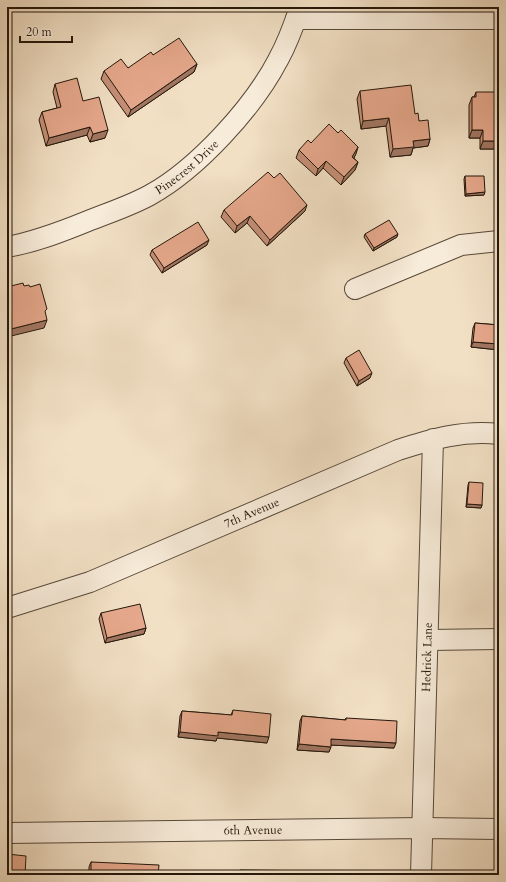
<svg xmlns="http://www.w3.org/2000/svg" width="506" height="882" viewBox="0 0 506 882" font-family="Cardo,serif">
<rect width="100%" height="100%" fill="#f2e0c5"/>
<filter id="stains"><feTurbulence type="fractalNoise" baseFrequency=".005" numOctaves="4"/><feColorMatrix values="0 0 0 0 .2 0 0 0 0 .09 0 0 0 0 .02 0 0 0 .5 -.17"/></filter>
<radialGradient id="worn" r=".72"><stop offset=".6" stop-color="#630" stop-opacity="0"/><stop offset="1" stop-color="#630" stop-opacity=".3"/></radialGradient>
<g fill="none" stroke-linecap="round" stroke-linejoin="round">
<g stroke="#58493a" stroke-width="22">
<g id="minor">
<path d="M296,19H499"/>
<path id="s1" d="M7,247C35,242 61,232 88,221C108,213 130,206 150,195C197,169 253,108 278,60C287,44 294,25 300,7"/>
<path d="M355,289L461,245L499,241"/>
<path id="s2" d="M7,608L90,582L398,450C432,439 463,430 499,434"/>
<path d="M429,640L499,639"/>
<path id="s3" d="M7,833L422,828L499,829"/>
<path id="s4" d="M421,875L433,439"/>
</g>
</g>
<use href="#minor" stroke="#f7ebd9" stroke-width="20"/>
</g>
<g fill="#c69078" stroke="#24170b">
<path d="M197,64L194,72L128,117L101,79L104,71L128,68Z"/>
<path d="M55,84L83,101L105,138L90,142L87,135L46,146L39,120L42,112L57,108L53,92Z"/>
<path d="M360,91L415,114L430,139L428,146L413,148L411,155L390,157L386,126L361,129L357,99Z"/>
<path d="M476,92L499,149H480V138H469V105L472,97H474Z"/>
<path d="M338,133L358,147L354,158L358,162L355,170L341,185L323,168L316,176L296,158L299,150L311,143Z"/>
<path d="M465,176L484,195L465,196L464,179Z"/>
<path d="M224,210L305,211L267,246L247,223L235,233L221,217Z"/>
<path d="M365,234L397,237L373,251L364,237Z"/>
<path d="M207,245L162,273L150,255L152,250Z"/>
<path d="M497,284L499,303H496V287Z"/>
<path d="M475,323L499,325V350L471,347L473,328Z"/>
<path d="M346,358L370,378L357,386L344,363Z"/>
<path d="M469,482L482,505L481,508L466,507L468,485Z"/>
<path d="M101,613L146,628L144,634L105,643L99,619Z"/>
<path d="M233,710L267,743L217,738L216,741L178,737L180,716L182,711L231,715Z"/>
<path d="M302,716L345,720L346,718L394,748L331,745L329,752L297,750L300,721Z"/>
<path d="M91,862L158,875H89V867Z"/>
</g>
<g fill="#a17662" stroke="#24170b">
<path d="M11,31L9,37L7,38V33Z"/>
<path d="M197,64L194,72L128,117L131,110Z"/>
<path d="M389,118L386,126L361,129L363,121Z"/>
<path d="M90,127L87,135L46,146L49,138Z"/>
<path d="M108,130L105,138L90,142L93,134Z"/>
<path d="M472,130H483L480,138H469Z"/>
<path d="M430,139L428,146L413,148L411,155L390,157L393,149L413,141Z"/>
<path d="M483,141H499V149H480Z"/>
<path d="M358,147L356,154L350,165L352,157Z"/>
<path d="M326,161L323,168L316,176L318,169Z"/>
<path d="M358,162L355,170L341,185L344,177Z"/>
<path d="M485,192L484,195L465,196L466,194Z"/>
<path d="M307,205L305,211L267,246L270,240Z"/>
<path d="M250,216L247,223L235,233L237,226Z"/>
<path d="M398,234L397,237L373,251L374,248Z"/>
<path d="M209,240L207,245L162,273L164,268Z"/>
<path d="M497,300H499V303H496Z"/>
<path d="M47,320L44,328L7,337V330Z"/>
<path d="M473,342L499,344V350L471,347Z"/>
<path d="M372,373L370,378L357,386L359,381Z"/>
<path d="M467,504L482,505L481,508L466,507Z"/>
<path d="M146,628L144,634L105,643L107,638Z"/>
<path d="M180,732H218L269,737L267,743L217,738L216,741L178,737Z"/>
<path d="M331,739L396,743L394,748L330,745Z"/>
<path d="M299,744L331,747L329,752L297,750Z"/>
</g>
<g fill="#e6a88c" stroke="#24170b">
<path d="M7,25L11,31L7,33Z"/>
<path d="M179,38L197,64L131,110L104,71L121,59L128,68L151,52L153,55Z"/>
<path d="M77,78L83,101L99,97L108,130L93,134L90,127L49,138L42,112L61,107L55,84Z"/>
<path d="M411,85L415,114L418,113L419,121L428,120L430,139L413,141L414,147L393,149L389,118L363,121L360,91Z"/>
<path d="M476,92H499V141H483V130H472V97H476Z"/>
<path d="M329,124L338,133L341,130L358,147L352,157L358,162L344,177L326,161L318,169L299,150L308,140L311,143Z"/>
<path d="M268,172L274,178L280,173L307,205L270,240L250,216L237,226L224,210Z"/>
<path d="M465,176H484L485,192L466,194Z"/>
<path d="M389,220L398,234L374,248L365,234Z"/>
<path d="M198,222L209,240L164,268L152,250Z"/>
<path d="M23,283L24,286L29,285L30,287L40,284L47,309L45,311L47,320L7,330V287Z"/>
<rect x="497" y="284" width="2" height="16"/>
<path d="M475,323L499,325V344L473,342Z"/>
<path d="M359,350L372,373L359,381L346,358Z"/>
<path d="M469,482L483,483L482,505L467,504Z"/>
<path d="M140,604L146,628L107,638L101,613Z"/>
<path d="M233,710L271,714L269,737L218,732V736L180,732L182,711L232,715Z"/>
<path d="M302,716L346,720V718L397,721L396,743L331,739V747L299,744Z"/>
<path d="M7,854L26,856L25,875H7Z"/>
<path d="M91,862L159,865L158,875H91Z"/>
<path d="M240,870L327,871V875H188V871L240,873Z"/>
</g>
<g text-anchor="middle" stroke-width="3.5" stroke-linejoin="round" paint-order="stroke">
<g font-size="12" fill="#24170b" stroke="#f7ebd9">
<text dy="4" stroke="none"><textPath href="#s1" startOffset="199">Pinecrest Drive</textPath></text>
<text dy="4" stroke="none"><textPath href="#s2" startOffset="263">7th Avenue</textPath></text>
<text dy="4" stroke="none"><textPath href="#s4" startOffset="218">Hedrick Lane</textPath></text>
<text dy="4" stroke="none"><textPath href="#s3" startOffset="246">6th Avenue</textPath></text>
</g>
</g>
<rect width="506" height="882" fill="none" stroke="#f2e0c5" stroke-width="24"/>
<rect x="8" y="8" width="490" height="866" fill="none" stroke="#24170b" stroke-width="2"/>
<rect x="12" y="12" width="482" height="858" fill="none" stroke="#24170b"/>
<path d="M20 36v6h52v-6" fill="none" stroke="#24170b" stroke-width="2"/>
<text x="26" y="36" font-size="12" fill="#24170b" stroke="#f7ebd9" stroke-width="3" paint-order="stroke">20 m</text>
<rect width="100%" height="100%" filter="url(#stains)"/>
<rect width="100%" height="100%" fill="url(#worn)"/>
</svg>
